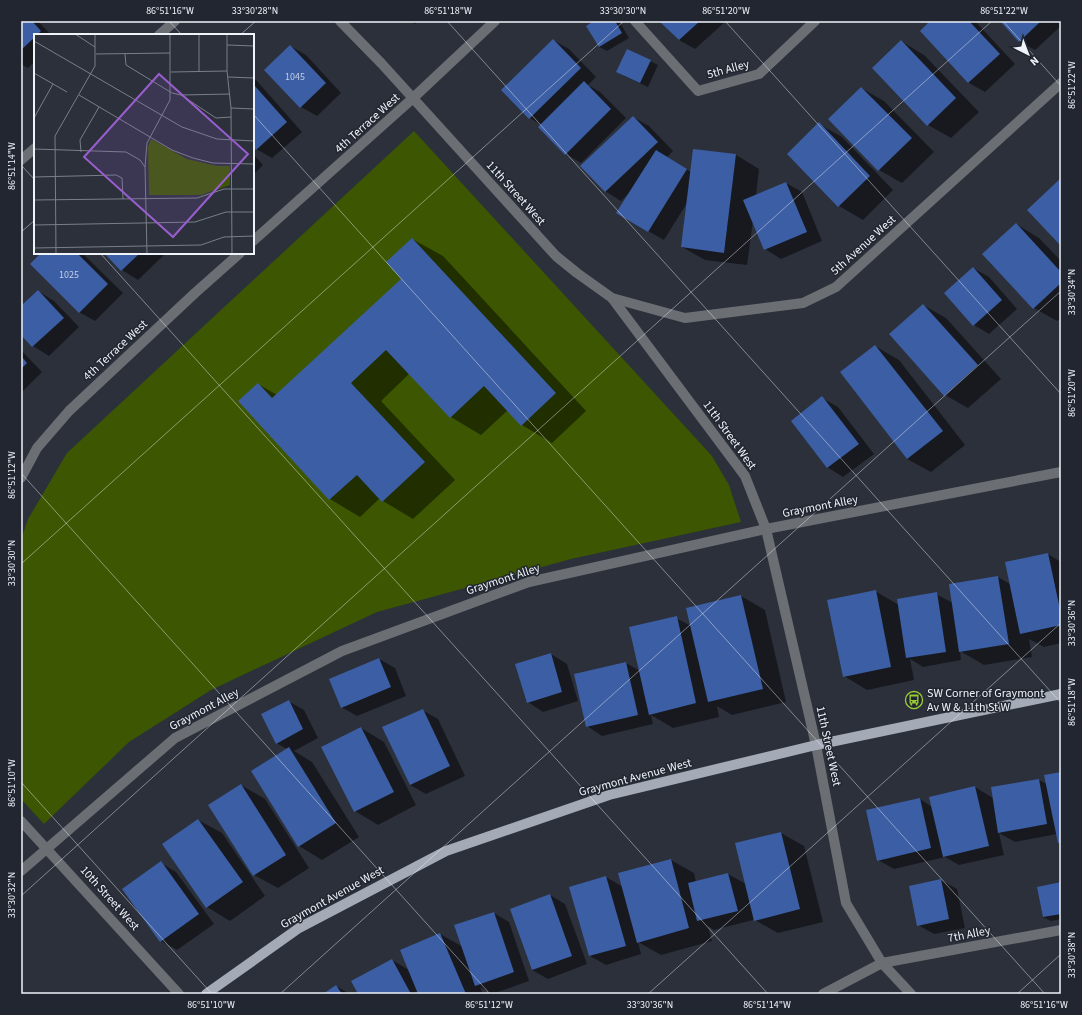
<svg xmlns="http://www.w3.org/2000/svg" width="1082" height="1015" viewBox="0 0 1082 1015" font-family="'Source Sans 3',sans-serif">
<rect width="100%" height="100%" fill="#2b303b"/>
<path fill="#3c5601" d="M414,131L712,456L729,485L741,522L571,559L377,612L211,690L129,742L44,824L21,799V540L28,519L67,453Z"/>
<g fill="#0007">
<path d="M21,21H38L51,35H35V61L28,68L21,64Z"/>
<path d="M410,21H418L415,24Z"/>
<path d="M596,21H619L629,38L607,51L599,47Z"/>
<path d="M661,21H726L695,49L679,40Z"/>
<path d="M932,21H975L1015,64L985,92L969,83L921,31Z"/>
<path d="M1001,21H1060L1061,26L1035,50L1019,41Z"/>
<path d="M553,40L569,49L596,77L588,85L600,92L626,118L581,163L566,154L541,125L530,118L502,90Z"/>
<path d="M901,41L924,55L979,112L951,138L928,125Z"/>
<path d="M290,46L306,55L341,93L317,116L301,107Z"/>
<path d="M650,61L658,65L648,87L624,76Z"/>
<path d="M253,78L257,81L302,132L272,158L256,149L253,146Z"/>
<path d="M861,88L884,101L934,152L902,183L879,170Z"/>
<path d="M633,117L649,126L673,151L667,157L691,172L694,150L736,155L759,169L756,195L786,183L802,192L822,241L781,259L765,249L753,221L747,265L705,260L682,247L687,203L664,240L648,231L628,194L621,201L605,191Z"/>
<path d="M819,124L842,137L893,190L863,220L839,206L788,154Z"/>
<path d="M253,154L263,165L253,175Z"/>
<path d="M1016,224L1039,238L1061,261V318L1057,321L1034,308Z"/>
<path d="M412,239L443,256L586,411L552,443L522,425L508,410L481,435L451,417L410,373L381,401L455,480L413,519L383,501L380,498L360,517L330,499L239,401L258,384L277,395L403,279Z"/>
<path d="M42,253H82L123,293L95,321L79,312Z"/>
<path d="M105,253H166L138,280L122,270Z"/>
<path d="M973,268L989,277L1017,309L989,334L974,325Z"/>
<path d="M38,291L54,301L79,327L49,356L33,346L21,334V308Z"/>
<path d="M923,305L946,318L1001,379L968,408L945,395Z"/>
<path d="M875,346L899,360L965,445L931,472L907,459Z"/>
<path d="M21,350L42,372L21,393Z"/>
<path d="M822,398L838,407L874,454L843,477L827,467Z"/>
<path d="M1048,554L1061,562V643L1044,647L1029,639L1032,657L984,665L960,651L961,660L923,667L910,659L914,680L867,690L844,676L875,591L899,605L936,594L953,603L998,577L1010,584Z"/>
<path d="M741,596L765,610L786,702L732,715L717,706L719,717L673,728L651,715L653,724L602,736L587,726L626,663L640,671L676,618L691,626L687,609Z"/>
<path d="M551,654L567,664L578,701L543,712L528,702Z"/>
<path d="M379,659L395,668L406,696L357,716L341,707Z"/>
<path d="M288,701L304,710L318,738L294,751L312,762L359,837L322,860L299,846L287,749L276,743Z"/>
<path d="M422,710L438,719L465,776L426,794L410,785Z"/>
<path d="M361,728L384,742L416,805L378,825L355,811Z"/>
<path d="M1061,773V844L1059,843L1057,834L1015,842L999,833L1004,855L959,865L945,857L894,869L878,860L920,799L932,807L930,798L975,787L993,798L992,788L1039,780L1047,784Z"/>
<path d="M241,785L265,799L309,868L278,888L254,875Z"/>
<path d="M198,820L222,833L265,896L230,921L207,907Z"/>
<path d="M781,833L804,846L823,922L778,933L753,919V920L714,930L708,926L712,941L661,955L638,942L641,954L606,965L590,956L606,877L623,887L671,860L694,873L696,882L728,874L746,884Z"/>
<path d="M161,863L176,872L214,924L177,950L161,941Z"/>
<path d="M941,880L957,889L965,928L934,934L918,925Z"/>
<path d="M1061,883V919L1051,921L1043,917Z"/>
<path d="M550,895L565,904L587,964L548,979L532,970Z"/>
<path d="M494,913L509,922L529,981L492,994L480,987L483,994H359L392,960L409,970L440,934L463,947Z"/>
<path d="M336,986L350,994H324Z"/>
</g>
<g fill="#3c5ea4">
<path d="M21,21H32L41,31L37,35H35V37L21,50Z"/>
<path d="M594,21H615L622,33L599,47L586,26Z"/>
<path d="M659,21H700L679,40Z"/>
<path d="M930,21H969L1000,54L968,83L920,31Z"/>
<path d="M1000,21H1041L1019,42Z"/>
<path d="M553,39L581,68L529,119L501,90Z"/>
<path d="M901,40L956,98L927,126L872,68Z"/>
<path d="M290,45L326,83L300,108L264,70Z"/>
<path d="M627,49L651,60L640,83L616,72Z"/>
<path d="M584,81L611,109L565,155L538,127Z"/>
<path d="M253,84L287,122L256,150L253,147Z"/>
<path d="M861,87L912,138L878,171L828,119Z"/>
<path d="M633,116L658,142L605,192L580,166Z"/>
<path d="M819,122L870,176L838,207L787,154Z"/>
<path d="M693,149L736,154L724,253L681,247Z"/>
<path d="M656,150L687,169L648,232L616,213Z"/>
<path d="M1061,178V246L1027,210Z"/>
<path d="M786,182L807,232L764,250L743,200Z"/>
<path d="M1016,223L1061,272V283L1033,309L982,254Z"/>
<path d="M412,238L556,393L521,426L484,386L450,418L386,350L351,383L425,462L382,502L357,475L329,500L238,401L258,383L272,398L401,279L386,262Z"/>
<path d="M41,253H77L108,284L79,313L30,264Z"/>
<path d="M104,253H140L121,271Z"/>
<path d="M973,267L1002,300L973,326L944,293Z"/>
<path d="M38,290L64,318L32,347L21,335V306Z"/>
<path d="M923,304L978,365L944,396L889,334Z"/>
<path d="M875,345L943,431L907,459L840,372Z"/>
<path d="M21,356L27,363L21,369Z"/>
<path d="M822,396L859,444L827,468L791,421Z"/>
<path d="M1048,553L1061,614V625L1020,634L1005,562Z"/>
<path d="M998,576L1009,644L959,652L949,584Z"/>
<path d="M876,590L891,667L843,677L827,600Z"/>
<path d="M937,592L946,652L906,658L897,599Z"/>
<path d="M741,595L763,689L708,702L686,608Z"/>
<path d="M677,616L696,703L649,715L629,627Z"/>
<path d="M551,653L562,692L527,703L515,664Z"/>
<path d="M379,658L391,687L341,708L329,679Z"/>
<path d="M626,662L638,715L586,727L574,674Z"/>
<path d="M289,700L303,729L276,744L261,714Z"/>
<path d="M423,709L450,766L410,785L382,727Z"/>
<path d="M361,727L394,792L354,812L321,747Z"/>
<path d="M289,747L336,823L298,847L251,771Z"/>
<path d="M1061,772V843H1058L1044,775Z"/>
<path d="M1039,779L1047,824L998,833L991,787Z"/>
<path d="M241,784L286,855L253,876L208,805Z"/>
<path d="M975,786L989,846L943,857L929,797Z"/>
<path d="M920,798L931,848L877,861L866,810Z"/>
<path d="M198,819L243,882L206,908L162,844Z"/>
<path d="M781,832L800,909L754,921L735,843Z"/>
<path d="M671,859L689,928L637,943L618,873Z"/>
<path d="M161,861L199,914L160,942L122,889Z"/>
<path d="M728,873L738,911L697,921L688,883Z"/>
<path d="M606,876L626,946L589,956L569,887Z"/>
<path d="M941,879L949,919L917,926L909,886Z"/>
<path d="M1061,882V914L1043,917L1037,887Z"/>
<path d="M550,894L572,956L532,970L510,909Z"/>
<path d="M494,912L514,972L475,986L454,925Z"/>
<path d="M440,933L466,994H418L400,950Z"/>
<path d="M392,959L411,994H358L351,981Z"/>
<path d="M336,985L342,994H323Z"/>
</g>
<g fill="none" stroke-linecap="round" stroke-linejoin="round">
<g stroke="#6b6e73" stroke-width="10">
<path d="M340,21L382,64L556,256L577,273L612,298L745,476L766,529L816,745L846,903L882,963L911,994"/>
<path d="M635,21L698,91L759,74L815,21"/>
<path d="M159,35L175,21"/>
<path d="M21,160L35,148"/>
<path d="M253,241L412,99L495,21"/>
<path d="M612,298L685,318L803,303L836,287L1061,83"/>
<path d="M21,478L37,448L69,411L195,293L240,253"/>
<path d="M21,821L179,994"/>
<path d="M21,871L175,738L342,651L529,582L766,529L1061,472"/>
<path d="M823,994L882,963L1061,930"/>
</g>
<path stroke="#a5abb6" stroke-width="10" d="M206,994L299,928L446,851L609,795L816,745L1061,694"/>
</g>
<path fill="none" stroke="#eff3fa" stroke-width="1" stroke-opacity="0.45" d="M169,21L182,35M447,21L1061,703M725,21L1061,394M1003,21L1061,86M240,35L256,21M253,114L1045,994M21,165L35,180M21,232L35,220M100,253L768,994M21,473L490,994M21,564L624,21M21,782L212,994M21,896L992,21M280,994L1061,291M648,994L1061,623M1017,994L1061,954"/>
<defs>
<g id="bus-ring" transform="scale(0.9)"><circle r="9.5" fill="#212630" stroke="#99cb36" stroke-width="1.5"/><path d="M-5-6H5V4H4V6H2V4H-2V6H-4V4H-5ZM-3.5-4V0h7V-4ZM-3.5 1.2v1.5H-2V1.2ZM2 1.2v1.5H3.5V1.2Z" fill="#99cb36"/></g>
</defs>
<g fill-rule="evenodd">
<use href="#bus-ring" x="914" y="700"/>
</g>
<g text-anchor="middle" stroke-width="3" stroke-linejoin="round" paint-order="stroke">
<g font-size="10" fill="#c2cee4">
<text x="295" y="80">1045</text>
<text x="69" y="278">1025</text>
</g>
<g font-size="12" fill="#eff3fa" stroke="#212630">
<text transform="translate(728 69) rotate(-15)" y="4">5th Alley</text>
<text transform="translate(367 123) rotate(-42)" y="4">4th Terrace West</text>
<text transform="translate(516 193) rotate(48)" y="4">11th Street West</text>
<text transform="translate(863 245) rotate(-42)" y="4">5th Avenue West</text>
<text transform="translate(115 350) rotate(-43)" y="4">4th Terrace West</text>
<text transform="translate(730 435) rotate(54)" y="4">11th Street West</text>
<text transform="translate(820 506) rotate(-11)" y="4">Graymont Alley</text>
<text transform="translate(503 579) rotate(-18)" y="4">Graymont Alley</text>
<text transform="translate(204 709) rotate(-28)" y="4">Graymont Alley</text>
<text transform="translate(829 746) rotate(78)" y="4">11th Street West</text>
<text transform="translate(635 777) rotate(-15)" y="4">Graymont Avenue West</text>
<text transform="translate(332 897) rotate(-29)" y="4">Graymont Avenue West</text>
<text transform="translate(110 898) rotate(48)" y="4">10th Street West</text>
<text transform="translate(969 934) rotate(-11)" y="4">7th Alley</text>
</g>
<g font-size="12" fill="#eff3fa" stroke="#212630" text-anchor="start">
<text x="927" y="697">SW Corner of Graymont<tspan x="927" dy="14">Av W &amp; 11th St W</tspan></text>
</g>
</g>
<g transform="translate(34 34)">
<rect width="220" height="220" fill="#2b303b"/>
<path d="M117,105L153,125L183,132H196V151L167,161H115L114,113Z" fill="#3c5601"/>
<path fill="none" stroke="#797e87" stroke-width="1" d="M41,0L61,13M165,0V37M193,0V37L197,74L198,220M0,7L148,93L183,105L220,107M193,11L220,12M62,20L136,19M91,20L92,31L138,59L147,61L196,60M137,38L193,37M0,39L33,58M194,43L220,44M45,61L138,116L159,124L179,129L220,130M147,61L182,84L197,83M197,74L220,75M0,84L19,50M0,115L92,118L106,126L111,133M47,118L46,106L65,73M0,143L82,141L88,144L89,165M0,166L163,164L190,155H220M0,191L161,188L192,178H220M0,214L167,211L190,203L220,202M22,220L21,102L61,32V0M113,220L111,133L113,109L136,66V0"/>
<path fill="#985ece" fill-opacity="0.15" stroke="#985ece" stroke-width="2" d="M125,40L214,120L139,203L50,123Z"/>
<rect width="220" height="220" fill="none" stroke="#eff3fa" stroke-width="2"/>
</g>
<rect width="1082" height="1015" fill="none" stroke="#212630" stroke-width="44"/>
<g transform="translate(1028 54) rotate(138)" stroke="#212630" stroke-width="3" paint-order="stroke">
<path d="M0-3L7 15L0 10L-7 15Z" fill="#eff3fa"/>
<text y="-6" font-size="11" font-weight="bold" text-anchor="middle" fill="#eff3fa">N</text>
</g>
<rect x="22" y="22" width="1038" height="971" fill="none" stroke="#eff3fa" stroke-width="1.5"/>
<g font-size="10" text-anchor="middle" fill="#eff3fa">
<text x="170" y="14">86°51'16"W</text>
<text x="255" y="14">33°30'28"N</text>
<text x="448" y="14">86°51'18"W</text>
<text x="623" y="14">33°30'30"N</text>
<text x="726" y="14">86°51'20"W</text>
<text x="1004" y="14">86°51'22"W</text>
<text transform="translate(1071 85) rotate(-90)" y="4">86°51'22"W</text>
<text transform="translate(11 166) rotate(-90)" y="4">86°51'14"W</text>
<text transform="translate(1071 292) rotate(-90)" y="4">33°30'34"N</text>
<text transform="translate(1071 393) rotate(-90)" y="4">86°51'20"W</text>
<text transform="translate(11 475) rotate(-90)" y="4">86°51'12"W</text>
<text transform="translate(11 563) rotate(-90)" y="4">33°30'30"N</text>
<text transform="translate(1071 623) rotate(-90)" y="4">33°30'36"N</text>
<text transform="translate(1071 702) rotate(-90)" y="4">86°51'18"W</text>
<text transform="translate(11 783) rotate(-90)" y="4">86°51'10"W</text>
<text transform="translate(11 895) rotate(-90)" y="4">33°30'32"N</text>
<text transform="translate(1071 955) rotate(-90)" y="4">33°30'38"N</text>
<text x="211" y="1008">86°51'10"W</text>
<text x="489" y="1008">86°51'12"W</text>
<text x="650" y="1008">33°30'36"N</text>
<text x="767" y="1008">86°51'14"W</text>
<text x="1044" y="1008">86°51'16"W</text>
</g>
</svg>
